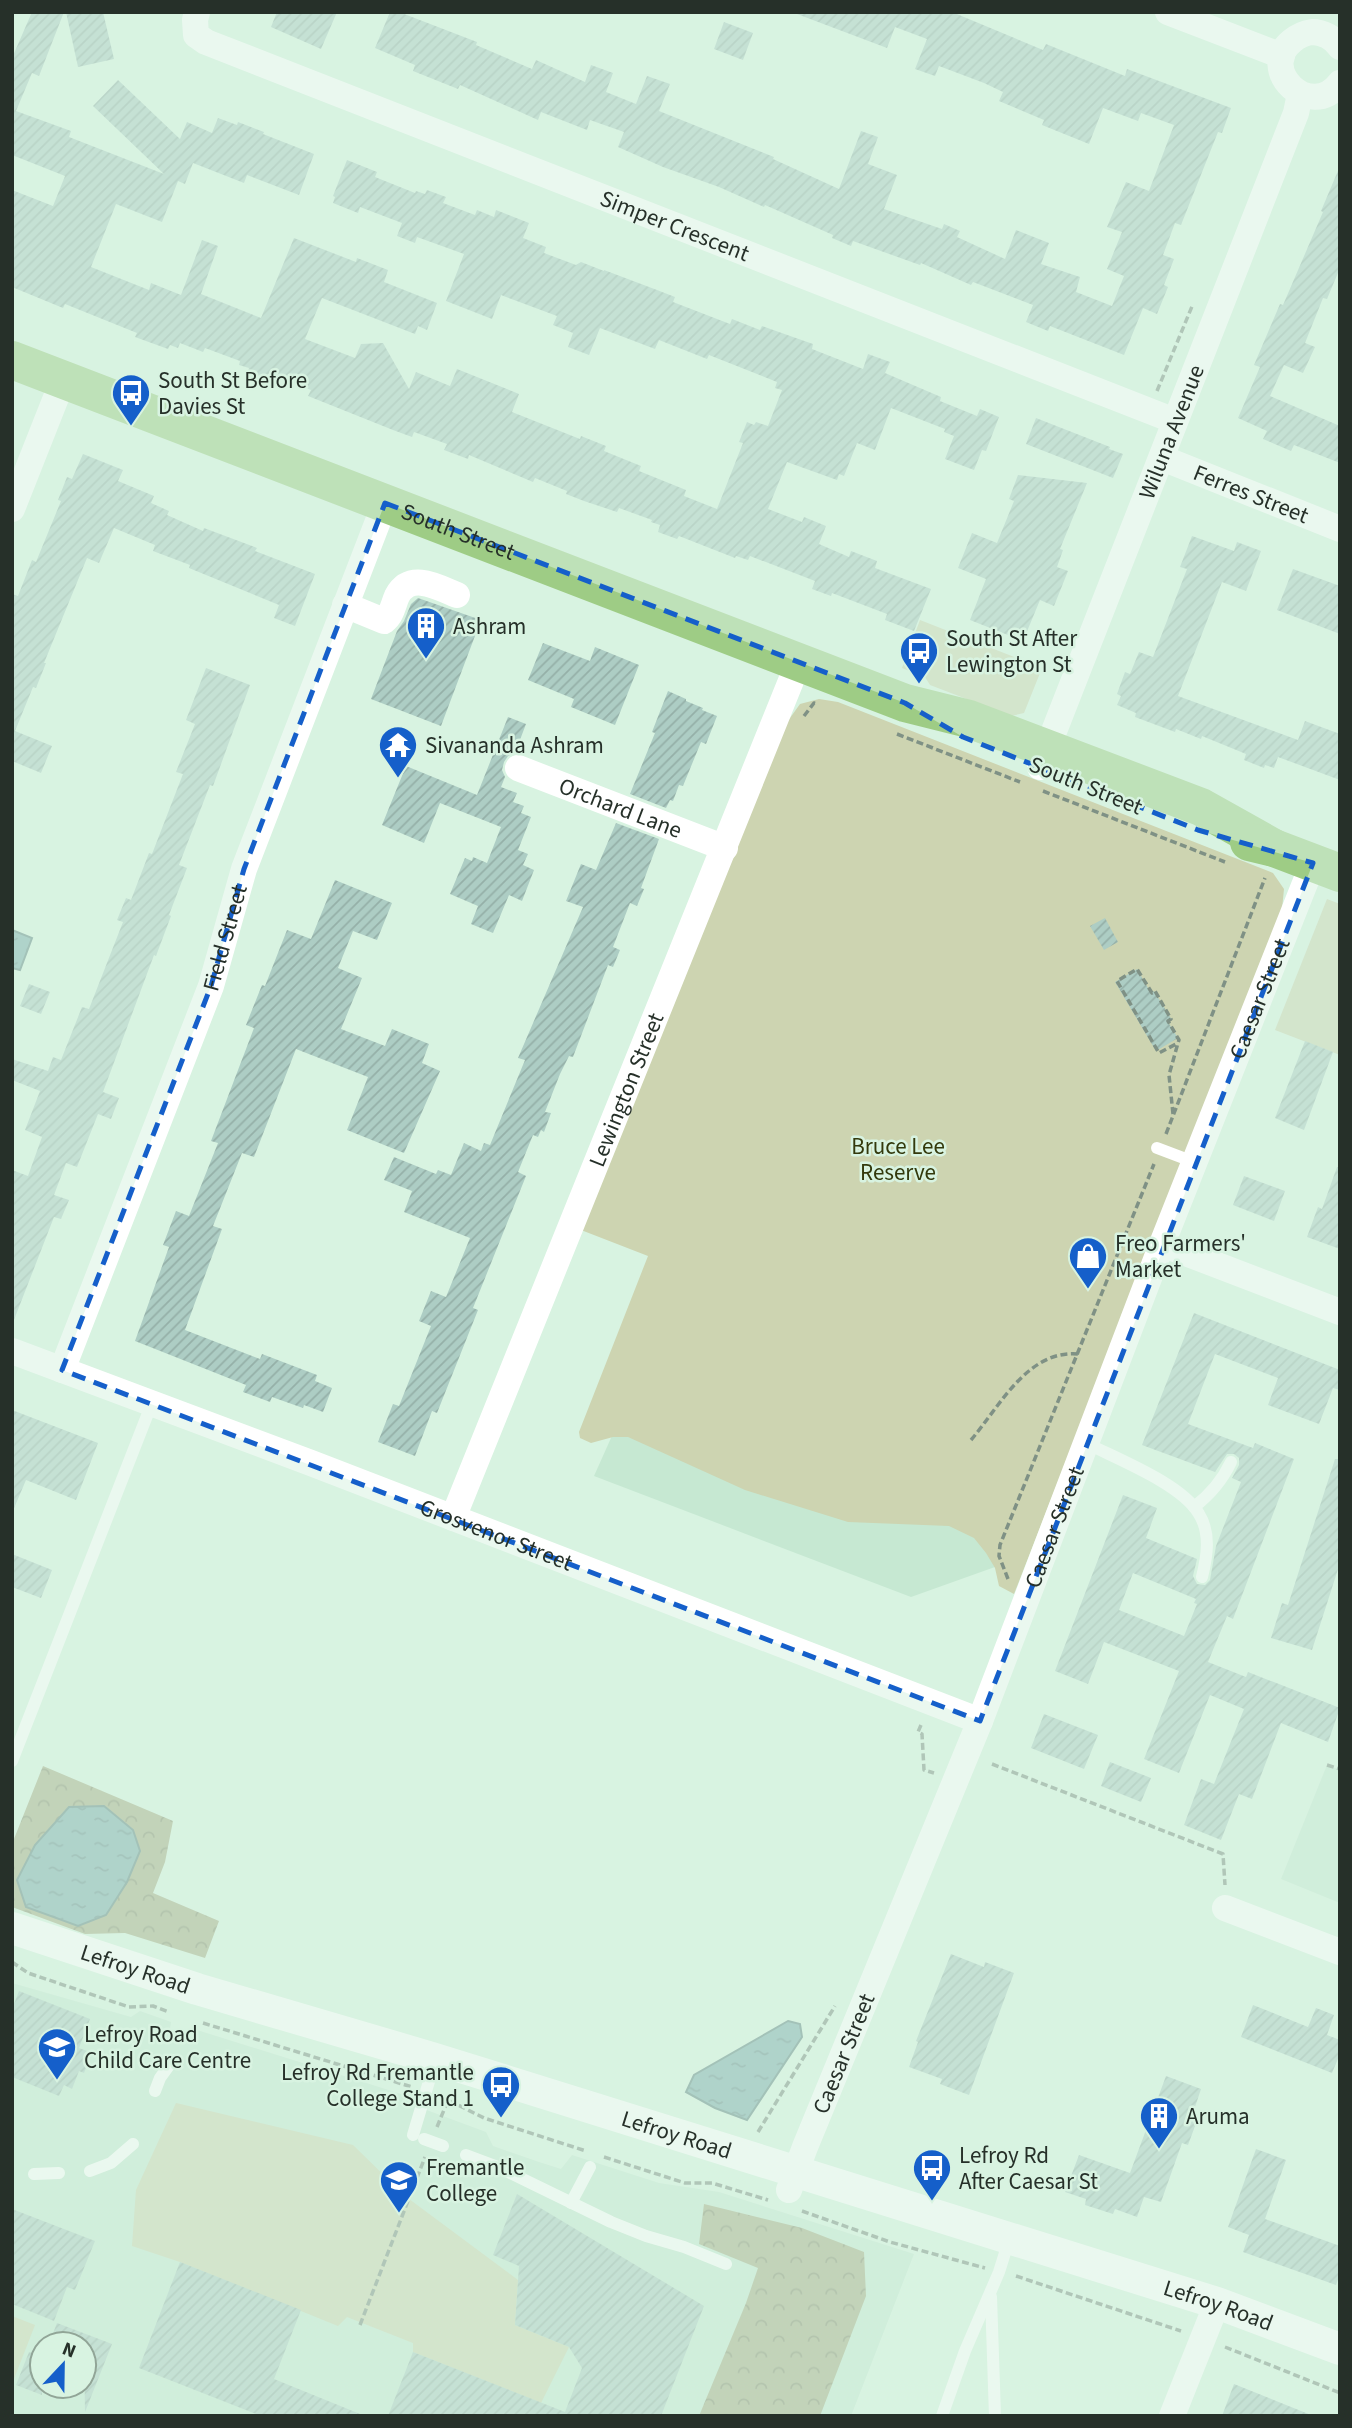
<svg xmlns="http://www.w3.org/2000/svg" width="1352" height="2428" viewBox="0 0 1352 2428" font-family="'Source Sans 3',sans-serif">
<defs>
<pattern id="forest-crowns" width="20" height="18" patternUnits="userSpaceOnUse" patternTransform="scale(1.75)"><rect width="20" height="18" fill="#a6ad88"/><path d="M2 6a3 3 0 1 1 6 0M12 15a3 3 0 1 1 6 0" fill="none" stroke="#878d6f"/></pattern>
<pattern id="water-ripples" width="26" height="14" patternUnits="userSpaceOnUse" patternTransform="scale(1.75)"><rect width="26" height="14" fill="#7dadae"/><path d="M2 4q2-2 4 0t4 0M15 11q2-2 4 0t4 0" fill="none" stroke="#668d8e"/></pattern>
<pattern id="building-hatch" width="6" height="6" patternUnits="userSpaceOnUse" patternTransform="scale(1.75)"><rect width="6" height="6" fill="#adcdc4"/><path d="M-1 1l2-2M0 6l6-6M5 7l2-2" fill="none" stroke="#95b0a8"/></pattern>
</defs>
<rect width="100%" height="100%" fill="#d8f3e1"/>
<g fill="#c6e8d2" fill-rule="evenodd">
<path d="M632,1391L860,1449L1020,1558L911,1597L594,1476Z"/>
<path d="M1327,1765L1340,1770V1903L1281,1879Z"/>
<path d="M12,1983L131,2017L140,2011L171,2022L170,2029L193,2037L197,2030L414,2098L413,2105L486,2132L493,2146L539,2162L561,2169L572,2155L659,2183L719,2192L914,2254L851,2416H12ZM42,2344H84V2386H42Z"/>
</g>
<g fill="#cdd4b1">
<path d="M920,620L1042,668L1024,713L1011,716L930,685L925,677L902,668Z"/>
<path d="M819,699L838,702L1273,873L1284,889L1282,909L1014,1594L999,1586L995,1568L986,1553L974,1538L949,1526L848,1522L745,1490L628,1437H613L591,1443L580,1438L579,1432L648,1256L581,1230L785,725L800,704Z"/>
<path d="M1327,899L1340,904V1055L1275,1030Z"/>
<path d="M176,2103L353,2145L405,2196L518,2280L515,2325L569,2347L541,2403L413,2352V2343L347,2317L338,2326L180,2262L132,2246L136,2190Z"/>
<path d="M12,2316L35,2325L12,2384Z"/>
</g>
<g fill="url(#forest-crowns)">
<path d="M43,1766L173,1821L165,1862L153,1893L219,1921L205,1958L125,1933L85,1934L12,1907V1844Z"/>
<path d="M704,2204L802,2228L864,2252L866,2296L820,2416H699L746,2303L758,2268L699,2244Z"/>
</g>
<g fill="url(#water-ripples)" stroke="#638886" stroke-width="2">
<path d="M12,930L32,938L20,970L12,968Z"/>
<path d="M104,1806L133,1830L140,1851L127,1882L106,1915L78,1926L26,1907L17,1880L35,1845L69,1807Z"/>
<path d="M788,2021L800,2024L802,2037L747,2120L715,2108L686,2092L694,2075Z"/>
</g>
<g fill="url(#building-hatch)" fill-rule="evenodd">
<path d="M32,12H64L39,76L32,73L16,111L71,131L69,137L164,174L93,106L118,80L180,139L187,122L212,133L218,118L237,125L238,122L264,132L263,134L314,154L299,195L247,175L244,183L193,163L185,184L178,181L162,222L116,204L91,267L149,290L151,283L181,295L202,240L218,246L201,294L261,318L294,238L356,262L357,258L388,270L384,282L437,303L427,330L418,326L415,334L322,298L305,339L355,358L361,344L383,343L409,389L416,372L450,386L457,369L519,394L512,412L580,439L581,436L606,446L604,451L641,466L639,471L686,490L684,496L717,509L743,443L739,442L747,422L754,425L756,422L768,426L782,390L775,388L777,382L709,355L707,359L659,340L655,349L600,328L589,355L568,347L573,333L553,325L557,316L501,295L492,319L446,301L464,254L417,237L415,243L397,236L402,223L360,207L358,213L333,203L335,197L333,196L347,160L377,172L375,177L415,193L416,191L425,194L427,190L446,197L443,203L475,215L477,210L494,217L496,210L529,223L523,238L546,247L544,253L576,265L581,262L604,271V270L657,290L675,297L673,302L730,324L732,319L760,330L762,326L793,337L813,344L812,349L863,369L868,354L890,362L885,373L941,397L940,401L977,416L980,409L999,417L986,451L982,450L974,470L945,459L954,436L944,432L945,429L891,408L875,450L857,443L844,476L839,474L837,480L787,462L768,509L802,522L804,517L826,526L819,544L849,557L851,551L877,561L875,568L931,589L914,631L885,620L887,614L832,593L831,596L812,589L815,581L750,556L748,560L736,556L735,558L679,536L677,539L658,532L660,525L651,522L652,520L619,508L617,512L584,501L566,494L567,491L535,478L533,482L469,455L468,459L444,450L447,444L414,432L412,437L393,430L308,396L311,390L273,375L269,388L245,379L249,368L239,365L240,361L205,348L203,352L180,343L178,348L170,345L168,349L135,337L137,333L65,304L63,308L12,287V190L53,206L65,176L12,155V58Z"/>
<path d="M66,12H103L114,59L78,67Z"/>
<path d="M277,12H337L321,49L271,27Z"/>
<path d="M390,12H399L477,42L476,45L532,69L536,60L585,82L591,65L613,73L606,92L636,104L647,76L670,84L659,111L774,157L773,159L839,189L861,131L878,137L868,164L897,175L884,209L942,229L944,224L960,231L957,237L1005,259L1016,230L1049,243L1041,264L1080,277L1076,292L1112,306L1124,276L1107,269L1122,232L1107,227L1126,182L1149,191L1174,125L1141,113L1138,121L1103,108L1089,144L1042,125L1044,120L999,101L1003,92L984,83L939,66L935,76L915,69L927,39L895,27L887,48L797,14V12H952L1043,50L1046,44L1125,76L1127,69L1231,108L1222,133L1218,132L1181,225L1175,223L1163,255L1174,259L1164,285L1168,287L1157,314L1143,308L1124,355L1050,326L1048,331L1026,322L1033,305L973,282L971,285L921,263L920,265L853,241L851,246L832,238L833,235L765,205L764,207L719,187L663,167L618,147L624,132L590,120L587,130L541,112L538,120L460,85L458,89L413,71L415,65L375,48Z"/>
<path d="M724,22L753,33L743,60L714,49Z"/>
<path d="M1340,166V268L1327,299L1323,298L1305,343L1315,347L1303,373L1284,365L1270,396L1340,426V463L1294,445L1291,451L1263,439L1267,431L1238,418L1260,367L1254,365L1280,304L1283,305L1323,212L1321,211Z"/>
<path d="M1036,418L1110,447L1109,449L1123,454L1113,478L1026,444Z"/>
<path d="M83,454L123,470L118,481L154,496L151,503L169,511L167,515L203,531L204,528L257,548L255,551L315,574L295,626L274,618L279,605L189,568L190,565L153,551L155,545L114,528L99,563L87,558L44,663H46L36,688L33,687L15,731L52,746L41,773L12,761V594L18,596L32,560L36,562L61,501L58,500L67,477L72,479Z"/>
<path d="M1018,475L1087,483L1060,549L1063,550L1057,567L1068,571L1054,606L1040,600L1023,641L970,620L986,579L958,568L972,533L997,543L1014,501L1009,499Z"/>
<path d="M1192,536L1234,551L1237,542L1261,551L1246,591L1222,582L1178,696L1298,740L1305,721L1340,734V780L1278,757L1274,768L1265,765L1264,768L1244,760L1246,754L1202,736L1201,739L1176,729L1175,732L1135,717L1136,713L1117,705L1121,696L1117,694L1125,672L1130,674L1139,652L1153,657L1187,569L1180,567Z"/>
<path d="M1293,569L1340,586V634L1277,610Z"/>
<path d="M418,598L481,620L441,726L371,699L397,631L404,621L411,604Z"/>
<path d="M543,643L590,661L595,647L639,665L615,725L571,707L574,699L528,680Z"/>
<path d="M206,668L250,685L213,786L210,785L179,865L187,868L169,915L171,916L156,956L154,955L103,1092L119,1098L111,1119L98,1114L77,1167L66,1163L54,1195L69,1200L61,1219L54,1217L12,1325V1170L28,1176L42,1137L25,1130L40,1091L12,1080V1059L48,1071L53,1057L61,1060L82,1007L89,1009L123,922L117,920L126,898L131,900L149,853L152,854L183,774L176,772L195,724L186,720Z"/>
<path d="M668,691L686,699V701L703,708L702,710L717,716L706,744L701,742L683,786L679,785L673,801L670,800L666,808L630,794L655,733L652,732Z"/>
<path d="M508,717L526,724L515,753L508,756L504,762L502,770L505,777L501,787L517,793L513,802L524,806L521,813L531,817L518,850L528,854L523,865L534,870L522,901L509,895L493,933L471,924L478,906L450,894L465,858L472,861L473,857L487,863L501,827L440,803L424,843L382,825L406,766L477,795Z"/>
<path d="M616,823L659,839L641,888L644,889L637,906L630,903L613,947L620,950L613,967L608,965L573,1057L569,1056L560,1074L545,1112L551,1113L544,1132L541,1130L538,1137L533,1135L518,1172L526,1176L473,1308L478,1310L437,1413L432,1411L415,1456L378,1442L393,1404L399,1406L431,1326L419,1321L431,1291L446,1297L470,1238L404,1212L412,1191L384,1180L394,1157L436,1174L438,1170L451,1175L464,1143L481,1151L484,1143L490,1145L525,1060L518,1058L583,907L566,901L581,864L596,870Z"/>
<path d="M335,880L392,903L377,940L353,931L338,968L362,978L341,1029L385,1046L392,1029L429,1044L422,1063L440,1071L404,1153L347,1130L368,1077L296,1049L254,1157L242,1153L213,1226L222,1229L185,1330L260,1359L262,1354L317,1375L315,1381L332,1388L323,1412L304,1405L303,1408L272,1397L270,1402L243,1392L246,1385L135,1341L169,1247L163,1245L176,1211L189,1216L218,1143L211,1141L254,1028L246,1025L262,985L265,986L287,930L311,939Z"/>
<path d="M1105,918L1118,942L1104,950L1090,926Z"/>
<path d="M1137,969L1151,993L1154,991L1172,1020L1168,1022L1178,1038L1156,1051L1115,982Z"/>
<path d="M29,984L50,992L41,1014L20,1006Z"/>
<path d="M1305,1041L1333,1052L1304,1130L1275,1118Z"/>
<path d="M1337,1167H1340V1249L1307,1237L1318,1207L1322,1209Z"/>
<path d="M1244,1176L1285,1191L1274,1221L1233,1205Z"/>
<path d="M1194,1313L1340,1370V1390L1333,1388L1319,1424L1268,1405L1278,1378L1215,1354L1188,1424L1253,1448L1255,1443L1294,1459L1233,1619L1227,1616L1208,1662L1246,1677L1248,1672L1340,1708L1328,1742L1281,1723L1252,1799L1239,1794L1221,1840L1184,1825L1201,1779L1214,1784L1244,1709L1210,1695L1179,1773L1144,1759L1179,1671L1104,1642L1088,1684L1055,1671L1123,1495L1157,1508L1146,1538L1197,1559L1193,1576L1197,1584L1205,1585L1210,1580L1216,1546L1241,1482L1232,1478L1239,1465V1458L1234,1454H1227L1215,1472L1142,1445ZM1133,1573L1196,1599L1194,1603L1197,1604L1184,1636L1119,1610Z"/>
<path d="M12,1410L98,1443L76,1500L26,1480L12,1513Z"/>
<path d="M1335,1459H1340V1563L1312,1650L1271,1638L1282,1603L1288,1605Z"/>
<path d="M12,1554L52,1570L41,1598L12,1587Z"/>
<path d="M1044,1714L1098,1735L1084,1769L1031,1748Z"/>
<path d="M1110,1762L1151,1778L1141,1802L1101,1786Z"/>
<path d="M951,1954L984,1967L985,1962L1014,1973L969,2095L940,2084L942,2079L909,2067L918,2042L916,2041Z"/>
<path d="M19,1991L90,2019L79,2048L92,2053L84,2073L79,2071L72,2089L64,2085L59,2096L12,2077V2009Z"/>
<path d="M1253,2005L1308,2027L1316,2008L1334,2015L1327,2035L1340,2040V2054L1332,2073L1241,2037Z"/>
<path d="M1166,2076L1201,2089L1192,2116L1198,2118L1188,2145L1182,2143L1161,2202L1144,2197L1137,2217L1115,2209L1113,2214L1085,2205L1086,2199L1065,2192L1079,2155L1130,2173Z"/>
<path d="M1256,2149L1286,2160L1265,2219L1340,2246V2274L1336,2285L1243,2252L1249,2235L1228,2227Z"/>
<path d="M517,2194L704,2306L661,2416H388L413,2352L565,2412L582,2368L569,2347L515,2325L519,2266L493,2255Z"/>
<path d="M12,2209L95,2241L75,2290L67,2287L54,2321L12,2304Z"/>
<path d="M180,2262L301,2310L274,2379L365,2416H261L139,2368Z"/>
<path d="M57,2323L112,2344L85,2412L84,2344H49Z"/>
<path d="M29,2352L42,2357V2395L16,2385Z"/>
<path d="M1234,2384L1311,2415V2416H1222Z"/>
</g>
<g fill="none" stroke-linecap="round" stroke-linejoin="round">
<g stroke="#7f9185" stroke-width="3.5" stroke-dasharray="7 3.5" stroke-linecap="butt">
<path d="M1157,391L1193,304"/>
<path d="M804,716L814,703L817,704"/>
<path d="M897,734L1020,782"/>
<path d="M1043,791L1225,862"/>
<path d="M1173,1114L1169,1075L1178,1043L1179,1040L1168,1021L1171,1019L1155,991L1152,993L1137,969L1117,981L1159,1053L1178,1043"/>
<path d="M1166,1134L1265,878"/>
<path d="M971,1440C1000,1406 1028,1349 1079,1354"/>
<path d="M1008,1579L999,1556L1000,1545L1154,1164"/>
<path d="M921,1725L918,1732L922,1734L924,1770L934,1773"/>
<path d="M992,1764L1223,1854L1225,1885"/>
<path d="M1327,1765L1340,1769"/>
<path d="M12,1962L28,1973L129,2007L153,2006L169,2012"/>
<path d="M203,2023L412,2087"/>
<path d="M440,2096L484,2118L586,2151"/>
<path d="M437,2127L448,2100"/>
<path d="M758,2132L835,2006"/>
<path d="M604,2157L685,2183H712L768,2200"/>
<path d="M802,2211L890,2242L985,2268"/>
<path d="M1016,2276L1181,2331"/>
<path d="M360,2325L425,2157"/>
<path d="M1225,2347L1340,2393"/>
</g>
<g stroke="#fff" stroke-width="12">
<path d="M1157,1148L1194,1162"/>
<path d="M1086,1443C1117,1459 1182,1484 1199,1514C1211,1533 1207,1557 1202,1577"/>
<path d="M1194,1507C1211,1494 1222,1481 1231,1462"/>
<path d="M12,1761L152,1403"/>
<path d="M155,2091L160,2078L173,2060"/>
<path d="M413,2135L430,2078"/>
<path d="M424,2139L443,2146"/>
<path d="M466,2155L498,2167L611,2222L646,2236L684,2247L726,2264"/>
<path d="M90,2171L111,2163L133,2144"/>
<path d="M34,2174L59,2173"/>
<path d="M571,2203L590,2167"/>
<path d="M991,2297L995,2416"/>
<path d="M942,2416L965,2351L999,2272L1009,2240"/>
</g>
<g stroke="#fff" stroke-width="26">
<path id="s1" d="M197,12L195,20L196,35L206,42L1175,421"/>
<path d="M1168,12L1282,56"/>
<path d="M1340,47C1334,38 1323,32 1312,32C1305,33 1298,36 1292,41C1257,69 1310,122 1340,83"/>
<path id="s2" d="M1162,458L1340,529"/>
<path d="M12,509L63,380"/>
<path d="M345,605L384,621C392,615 393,605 397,596C410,571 438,587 457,595"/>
<path id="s3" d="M1040,767L1296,113L1300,94"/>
<path id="s4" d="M518,768L725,848"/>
<path d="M1162,1244L1340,1312"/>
<path id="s5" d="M12,1351L311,1463L980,1721"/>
<path id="s6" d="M62,1370L211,986L244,869L385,503"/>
<path id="s7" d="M453,1518L799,661"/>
<path d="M1225,1908L1340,1952"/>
<path id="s8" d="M789,2190L805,2147L980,1721L1162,1244L1313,863"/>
<path d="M1172,2416L1217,2303"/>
</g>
<path stroke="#fff" stroke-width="32" id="s9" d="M12,1928L197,1989L432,2058L1217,2303L1340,2349"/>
<g stroke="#9ecc85" stroke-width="38">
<path id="s10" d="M12,360L905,703L969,719L1201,807L1274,848"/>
<path d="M1249,842L1274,848L1340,873"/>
</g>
</g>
<path d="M0 0H1352V2428H0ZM385,503L905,703L963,737L1198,830L1313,863L980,1721L62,1370L211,986L244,869Z" fill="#d8f3e1" fill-opacity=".55" fill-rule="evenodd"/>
<path fill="none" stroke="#155fca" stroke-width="5" stroke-dasharray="14 9" stroke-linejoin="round" d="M385,503L905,703L963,737L1198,830L1313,863L980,1721L62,1370L211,986L244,869Z"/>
<defs>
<g id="bus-pin" transform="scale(2.0125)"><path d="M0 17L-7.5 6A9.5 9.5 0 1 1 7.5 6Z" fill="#155fca" stroke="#d8f3e1"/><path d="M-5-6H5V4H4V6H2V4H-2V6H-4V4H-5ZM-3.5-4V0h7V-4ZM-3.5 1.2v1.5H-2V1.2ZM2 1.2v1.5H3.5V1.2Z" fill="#fff"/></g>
<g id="building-pin" transform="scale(2.0125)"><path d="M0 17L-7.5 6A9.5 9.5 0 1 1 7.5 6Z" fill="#155fca" stroke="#d8f3e1"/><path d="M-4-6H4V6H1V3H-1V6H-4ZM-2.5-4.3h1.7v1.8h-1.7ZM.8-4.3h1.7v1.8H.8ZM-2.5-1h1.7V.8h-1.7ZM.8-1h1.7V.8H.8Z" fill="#fff"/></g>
<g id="temple-pin" transform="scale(2.0125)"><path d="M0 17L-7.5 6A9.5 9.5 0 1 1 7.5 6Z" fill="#155fca" stroke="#d8f3e1"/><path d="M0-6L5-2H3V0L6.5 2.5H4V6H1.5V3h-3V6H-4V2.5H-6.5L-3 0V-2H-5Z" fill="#fff"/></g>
<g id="shop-pin" transform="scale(2.0125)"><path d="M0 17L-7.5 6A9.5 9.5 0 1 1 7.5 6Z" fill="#155fca" stroke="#d8f3e1"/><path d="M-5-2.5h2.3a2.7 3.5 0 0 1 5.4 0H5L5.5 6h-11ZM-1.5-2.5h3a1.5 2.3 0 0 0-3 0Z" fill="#fff"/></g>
<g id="school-pin" transform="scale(2.0125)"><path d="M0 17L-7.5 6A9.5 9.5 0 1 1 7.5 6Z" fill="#155fca" stroke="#d8f3e1"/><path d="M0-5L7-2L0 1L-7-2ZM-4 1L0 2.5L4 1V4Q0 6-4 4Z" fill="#fff"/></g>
</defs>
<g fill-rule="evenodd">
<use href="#bus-pin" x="131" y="393"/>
<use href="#building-pin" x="426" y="626"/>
<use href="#bus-pin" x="919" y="651"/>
<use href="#temple-pin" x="398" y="745"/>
<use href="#shop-pin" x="1088" y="1256"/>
<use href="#school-pin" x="57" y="2047"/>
<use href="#bus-pin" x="501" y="2085"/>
<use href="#building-pin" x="1159" y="2116"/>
<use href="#bus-pin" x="932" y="2168"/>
<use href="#school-pin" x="399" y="2180"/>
</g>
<g text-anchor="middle" stroke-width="5" stroke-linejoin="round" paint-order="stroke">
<g font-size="23" fill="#263029" stroke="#d8f3e1">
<text dy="8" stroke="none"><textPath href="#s1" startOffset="539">Simper Crescent</textPath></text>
<text dy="8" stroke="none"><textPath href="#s3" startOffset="360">Wiluna Avenue</textPath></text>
<text dy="8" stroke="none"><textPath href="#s2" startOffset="96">Ferres Street</textPath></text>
<text dy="8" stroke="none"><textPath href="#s10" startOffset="478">South Street</textPath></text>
<text transform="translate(1086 785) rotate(22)" y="8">South Street</text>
<text dy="8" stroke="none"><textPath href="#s4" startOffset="110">Orchard Lane</textPath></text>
<text dy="8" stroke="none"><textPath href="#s6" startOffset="462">Field Street</textPath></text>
<text dy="8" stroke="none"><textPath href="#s8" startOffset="1281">Caesar Street</textPath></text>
<text dy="8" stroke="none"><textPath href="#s7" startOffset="462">Lewington Street</textPath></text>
<text dy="8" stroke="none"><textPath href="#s8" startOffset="714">Caesar Street</textPath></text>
<text dy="8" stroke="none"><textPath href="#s5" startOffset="518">Grosvenor Street</textPath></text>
<text dy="8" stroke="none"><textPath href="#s9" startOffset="130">Lefroy Road</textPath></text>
<text dy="8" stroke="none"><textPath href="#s8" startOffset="147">Caesar Street</textPath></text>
<text dy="8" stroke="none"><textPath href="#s9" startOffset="696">Lefroy Road</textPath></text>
<text dy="8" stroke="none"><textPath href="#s9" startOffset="1264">Lefroy Road</textPath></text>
</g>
<g font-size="23" fill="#263029" stroke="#d8f3e1" text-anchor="start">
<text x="158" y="388">South St Before<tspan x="158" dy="26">Davies St</tspan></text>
<text x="453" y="634">Ashram</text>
<text x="946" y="646">South St After<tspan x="946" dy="26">Lewington St</tspan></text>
<text x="425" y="753">Sivananda Ashram</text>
<text x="1115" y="1251">Freo Farmers'<tspan x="1115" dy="26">Market</tspan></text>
<text x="84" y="2042">Lefroy Road<tspan x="84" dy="26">Child Care Centre</tspan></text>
<text x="474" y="2080" text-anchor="end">Lefroy Rd Fremantle<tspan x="474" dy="26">College Stand 1</tspan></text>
<text x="1186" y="2124">Aruma</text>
<text x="959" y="2163">Lefroy Rd<tspan x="959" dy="26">After Caesar St</tspan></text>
<text x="426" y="2175">Fremantle<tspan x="426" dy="26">College</tspan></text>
</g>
<g font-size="23" fill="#33390c" stroke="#d8f3e1">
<text x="898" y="1154">Bruce Lee<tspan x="898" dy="26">Reserve</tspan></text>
</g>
</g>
<rect width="1352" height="2428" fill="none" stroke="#263029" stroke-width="28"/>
<g transform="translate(63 2365) rotate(22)"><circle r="33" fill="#d8f3e1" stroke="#91a597" stroke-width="2"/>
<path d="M0-5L12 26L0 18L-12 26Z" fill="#155fca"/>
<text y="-10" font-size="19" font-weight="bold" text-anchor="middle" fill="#263029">N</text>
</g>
</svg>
